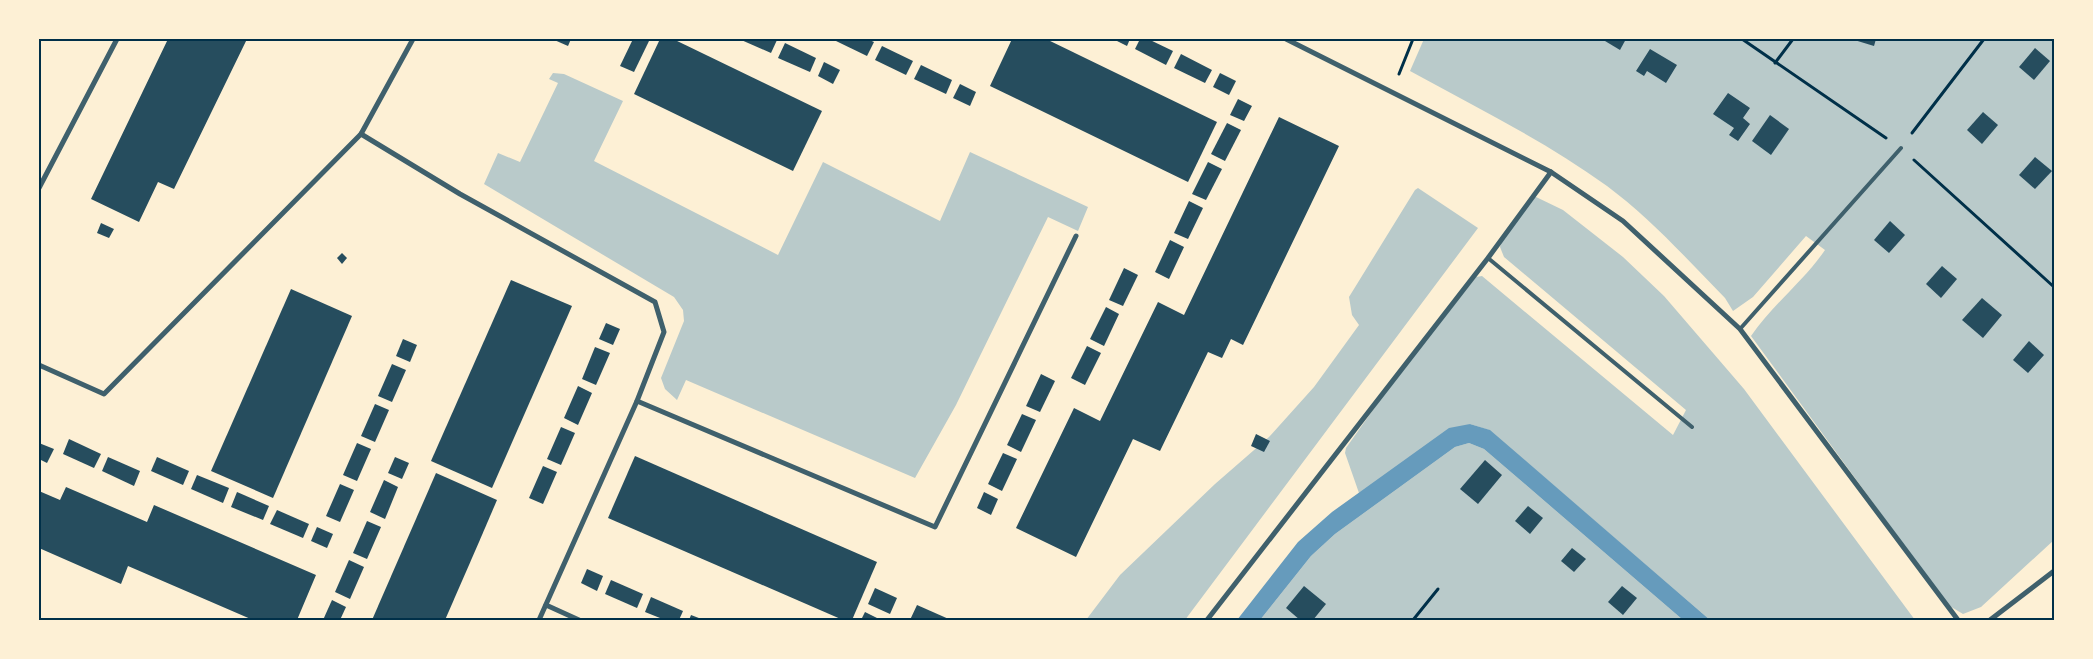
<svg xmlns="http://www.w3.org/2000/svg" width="2093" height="659" viewBox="0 0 2093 659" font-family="'Nunito Sans',sans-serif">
<rect width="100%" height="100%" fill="#fdf0d5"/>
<g fill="#b9caca">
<path d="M1424,39H2054V540L1981,607L1963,614L1948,605L1751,336C1773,304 1804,281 1825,250L1806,236L1753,297L1733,311L1725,298C1687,259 1650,218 1607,186C1545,141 1477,108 1410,71Z"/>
<path d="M553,73L564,74L623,101L594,161L778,255L823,162L940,221L970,152L1088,207L1078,231L1048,217L956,405L915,478L686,380L677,400L665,389L661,378L684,321L683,310L674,297L484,184L498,153L520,162L558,83L549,79Z"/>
<path d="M1418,188L1478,228L1185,620H1086L1120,575L1215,484L1269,437L1314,387L1359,325L1352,315L1349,297L1415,190Z"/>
<path d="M1534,196L1563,210L1623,257L1664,296L1744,389L1915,620H1710L1489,430L1470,424L1359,493L1345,453L1346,448L1390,386L1476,277L1482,276L1673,435L1686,410L1504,257L1500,247L1502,238Z"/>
<path d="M1469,443L1484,449L1683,620H1260L1311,556L1335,534L1455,447Z"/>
</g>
<path fill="#669bbc" d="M1470,424L1490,430L1710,620H1683L1484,449L1469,443L1455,447L1335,534L1311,556L1260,620H1237L1298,542L1332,512L1449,428Z"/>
<g fill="#264d5e">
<path d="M168,39H247L174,189L158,182L139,222L91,199Z"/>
<path d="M552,39H571L568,46Z"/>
<path d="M633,39L649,41L634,72L620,66Z"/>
<path d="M660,39H673L822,111L793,171L634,94Z"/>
<path d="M739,39H776L777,40L771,53Z"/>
<path d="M837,39H867L874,42L867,56L836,41Z"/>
<path d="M1012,39H1046L1217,122L1188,182L990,86Z"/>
<path d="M1113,39H1130L1127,46Z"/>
<path d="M1140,39H1148L1173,51L1166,65L1135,49Z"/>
<path d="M1606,39H1626L1620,50L1605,41Z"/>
<path d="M1851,39H1876L1874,46Z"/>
<path d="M785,43L816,58L810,72L778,58Z"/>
<path d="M882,46L913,61L906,75L875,60Z"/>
<path d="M2035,48L2050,61L2034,80L2019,67Z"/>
<path d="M1650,49L1677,65L1666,83L1647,71L1644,76L1636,71Z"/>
<path d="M1181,54L1212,70L1205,83L1174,68Z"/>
<path d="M824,62L840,70L833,84L818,76Z"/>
<path d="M921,65L952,80L946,94L914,79Z"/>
<path d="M1220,73L1236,81L1229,95L1213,87Z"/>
<path d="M960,84L976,92L970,106L953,98Z"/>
<path d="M1728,93L1750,108L1743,118L1750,124L1738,141L1729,135L1734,128L1713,114Z"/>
<path d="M1238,99L1252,106L1244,121L1230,115Z"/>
<path d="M1983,112L1998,125L1982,144L1967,130Z"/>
<path d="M1770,115L1789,129L1771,155L1752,141Z"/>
<path d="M1279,117L1339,146L1243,345L1231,339L1222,358L1208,352L1160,451L1133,439L1076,557L1016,528L1074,408L1100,421L1158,302L1184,315Z"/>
<path d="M1227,123L1241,130L1225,161L1211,154Z"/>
<path d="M2035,157L2052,171L2035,189L2019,175Z"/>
<path d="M1208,162L1222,169L1206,200L1192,194Z"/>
<path d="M1189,201L1203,208L1188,239L1174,233Z"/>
<path d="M1890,221L1905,235L1889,253L1874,240Z"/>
<path d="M101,223L114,229L109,238L97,233Z"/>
<path d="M1170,240L1184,247L1169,279L1155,272Z"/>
<path d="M342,253L347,258L342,264L337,258Z"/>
<path d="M1942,266L1957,279L1941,298L1926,284Z"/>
<path d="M1124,268L1138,275L1123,306L1109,300Z"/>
<path d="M511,280L572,306L492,488L431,461Z"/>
<path d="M291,289L352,316L273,498L211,471Z"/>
<path d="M1982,298L2002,315L1983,338L1962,320Z"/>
<path d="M1106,307L1119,314L1104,346L1090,339Z"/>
<path d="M606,323L620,329L613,345L599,339Z"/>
<path d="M403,339L417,345L410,362L396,356Z"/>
<path d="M2029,341L2044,355L2028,373L2013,360Z"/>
<path d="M1087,346L1101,353L1085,385L1071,378Z"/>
<path d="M595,347L610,353L596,385L582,379Z"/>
<path d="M392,364L406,370L392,402L378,396Z"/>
<path d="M1041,374L1055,381L1040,412L1026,406Z"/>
<path d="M578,386L592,393L578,425L564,418Z"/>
<path d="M375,404L389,410L375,442L361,436Z"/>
<path d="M1022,414L1036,420L1021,452L1007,445Z"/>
<path d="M561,427L575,433L561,465L547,459Z"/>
<path d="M1256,434L1270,441L1264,452L1251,446Z"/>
<path d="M69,439L101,454L94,468L63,454Z"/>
<path d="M39,443L54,449L47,463L39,459Z"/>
<path d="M357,443L371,449L357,481L343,475Z"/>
<path d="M1003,453L1017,459L1002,491L988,484Z"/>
<path d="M635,456L877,562L852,620H843L608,518Z"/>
<path d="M108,457L140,471L134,486L102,471Z"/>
<path d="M157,457L189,471L183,485L151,471Z"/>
<path d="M395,457L409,463L402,479L388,473Z"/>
<path d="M1485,460L1502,475L1478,504L1460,489Z"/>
<path d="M543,466L557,472L543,504L529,498Z"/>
<path d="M436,473L497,500L479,542L445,620H372Z"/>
<path d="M197,475L229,488L223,503L191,489Z"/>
<path d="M384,480L398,487L385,519L370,512Z"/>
<path d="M340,484L354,490L340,522L326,516Z"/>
<path d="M66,487L147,522L154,505L316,575L297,620H253L128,566L121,584L39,548V491L60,500Z"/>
<path d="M237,492L269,506L263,520L231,507Z"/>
<path d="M984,492L998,499L991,515L977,508Z"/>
<path d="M1528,506L1543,518L1530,534L1515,521Z"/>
<path d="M277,510L309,524L303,538L270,524Z"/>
<path d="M367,521L381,527L367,559L353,553Z"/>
<path d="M317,527L333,534L327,548L311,541Z"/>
<path d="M1572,548L1586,559L1574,572L1561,561Z"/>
<path d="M349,560L364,567L350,599L335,592Z"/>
<path d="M587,569L603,576L597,591L581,583Z"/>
<path d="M611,580L643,594L637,608L605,594Z"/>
<path d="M1304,586L1326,604L1313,620H1300L1286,608Z"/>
<path d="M1622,586L1637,598L1623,615L1608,602Z"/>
<path d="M875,588L897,598L890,614L868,604Z"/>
<path d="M651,597L683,611L679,620H665L645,612Z"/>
<path d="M332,600L346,607L340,620H323Z"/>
<path d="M917,605L951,620H910Z"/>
<path d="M865,612L879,619L878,620H861Z"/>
<path d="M691,615L704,620H689Z"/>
</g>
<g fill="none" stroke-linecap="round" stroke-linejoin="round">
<g stroke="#003049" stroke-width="3">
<path d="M1742,39L1886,138"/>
<path d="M1775,63L1793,39"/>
<path d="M1399,74L1413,39"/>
<path d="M1912,133L1984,39"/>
<path d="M1914,160L2054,287"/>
<path d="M1413,620L1438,589"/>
</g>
<g stroke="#3f606c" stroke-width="4">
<path d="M1488,258L1692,427"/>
<path d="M1740,329L1901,148"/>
</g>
<g stroke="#3f606c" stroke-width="5">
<path d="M1286,39L1551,172L1623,221L1740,329L1958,620"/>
<path d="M361,134L460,194L655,302L664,332L637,401L539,620"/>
<path d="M39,188L117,39"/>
<path d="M39,365L104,394L361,134L413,39"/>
<path d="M637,401L935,527L1076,236"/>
<path d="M546,605L579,620"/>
<path d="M1207,620L1488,258L1551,172"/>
<path d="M1990,620L2054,571"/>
</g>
</g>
<rect width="2093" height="659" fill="none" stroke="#fdf0d5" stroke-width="80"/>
<rect x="40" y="40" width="2013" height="579" fill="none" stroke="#003049" stroke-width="2"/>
</svg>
